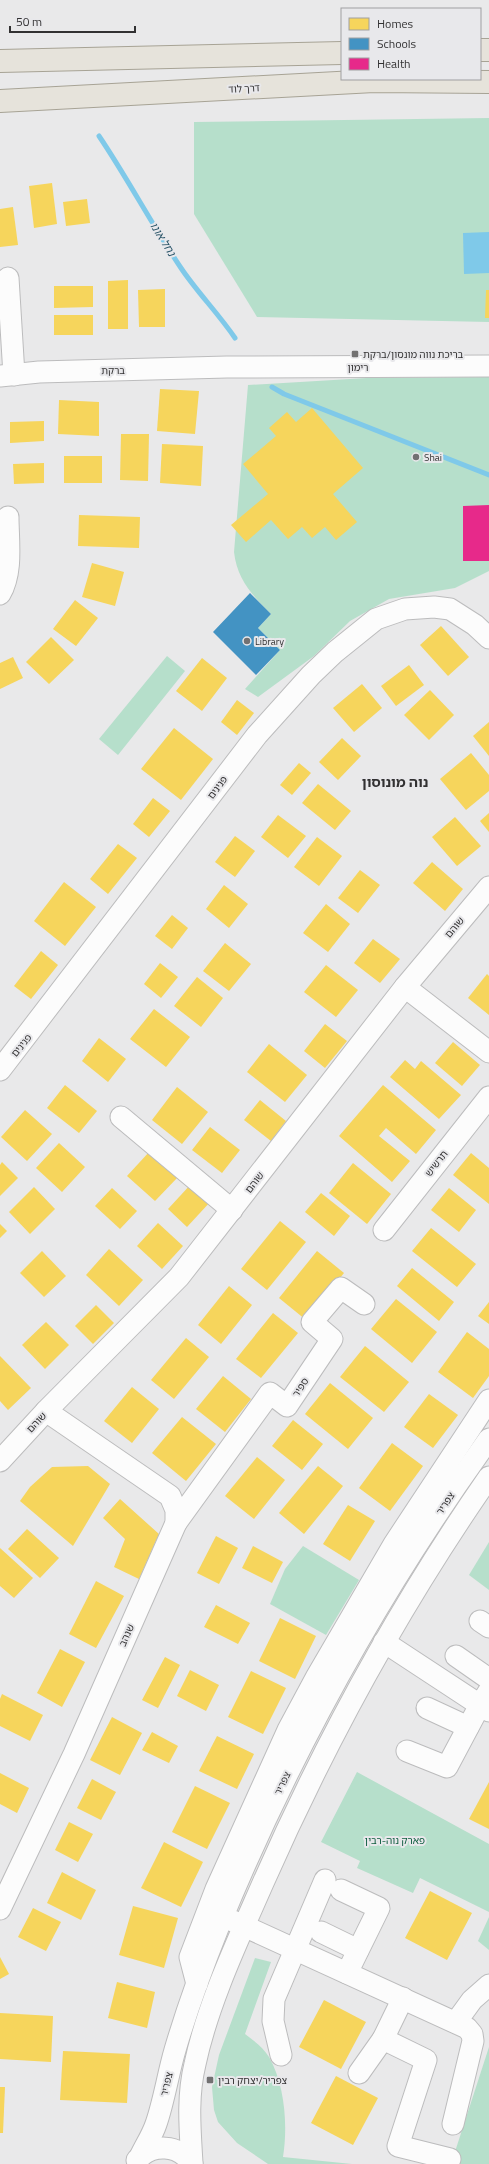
<svg xmlns="http://www.w3.org/2000/svg" width="489" height="2164" viewBox="0 0 489 2164" font-family="'Titillium Web','Noto Sans Hebrew',sans-serif">
<rect width="100%" height="100%" fill="#e9e9ea"/>
<g fill="#b6dfcb">
<path d="M489,118V322L257,317L194,214V122Z"/>
<path d="M489,377V571L455,588L389,599L350,621L314,656L258,697L245,689L280,650L258,628L271,614C252,595 237,579 234,552L248,385L367,378Z"/>
<path d="M167,656L185,671L118,755L99,739Z"/>
<path d="M489,1542V1590L469,1575Z"/>
<path d="M303,1546L359,1580L326,1635L270,1604L285,1569Z"/>
<path d="M357,1772L489,1844V1912L420,1878L413,1893L357,1868L360,1861L321,1842Z"/>
<path d="M489,1917V1950L478,1941Z"/>
<path d="M255,1958L271,1962L245,2034C254,2041 263,2047 269,2057C285,2085 288,2126 283,2157L352,2164H268L237,2143L218,2122L214,2110L212,2087L219,2055Z"/>
<path d="M489,2047V2164H451Z"/>
</g>
<path fill="#7fc9e9" d="M489,232V273L464,274L463,233Z"/>
<g fill="#f6d55c">
<path d="M52,183L57,224L34,228L29,186Z"/>
<path d="M87,199L90,223L66,226L63,202Z"/>
<path d="M13,207L18,245L0,247V209Z"/>
<path d="M128,280V329H108V281Z"/>
<path d="M54,286H93V307L54,308Z"/>
<path d="M165,289V327H139L138,290Z"/>
<path d="M486,290H489V318H485Z"/>
<rect x="54" y="315" width="39" height="20"/>
<path d="M160,389L199,391L195,434L157,431Z"/>
<path d="M59,400L99,402V436L58,434Z"/>
<path d="M312,408L363,468L333,494L357,522L336,540L325,527L312,538L302,527L288,539L271,520L246,542L231,525L268,494L243,464L276,436L269,428L287,412L296,422Z"/>
<path d="M44,421V441L10,443V422Z"/>
<path d="M121,434H149L148,481L120,480Z"/>
<path d="M162,444L203,446L201,486L160,483Z"/>
<rect x="64" y="456" width="38" height="27"/>
<path d="M44,463V483L14,484L13,464Z"/>
<path d="M79,515L140,517L139,548L78,546Z"/>
<path d="M92,563L124,572L115,606L82,597Z"/>
<path d="M75,600L98,618L76,646L53,629Z"/>
<path d="M441,626L469,657L448,676L420,645Z"/>
<path d="M51,637L74,660L49,684L26,662Z"/>
<path d="M13,657L23,678L0,689V663Z"/>
<path d="M202,658L227,678L202,711L176,691Z"/>
<path d="M409,665L424,685L396,706L381,686Z"/>
<path d="M362,684L382,708L354,732L333,708Z"/>
<path d="M430,690L454,715L429,740L404,715Z"/>
<path d="M237,700L254,713L237,735L221,722Z"/>
<path d="M489,722V756L473,736Z"/>
<path d="M174,728L213,759L181,800L141,769Z"/>
<path d="M342,738L361,756L338,780L319,762Z"/>
<path d="M471,753L489,775V791L466,810L440,779Z"/>
<path d="M299,763L311,773L292,795L280,785Z"/>
<path d="M318,784L351,811L335,830L302,803Z"/>
<path d="M153,798L170,811L149,837L133,824Z"/>
<path d="M489,813V832L480,821Z"/>
<path d="M278,815L306,836L288,858L261,837Z"/>
<path d="M455,817L481,846L457,866L432,837Z"/>
<path d="M235,836L255,851L235,877L215,862Z"/>
<path d="M317,837L342,856L319,886L294,867Z"/>
<path d="M118,844L137,858L108,894L90,879Z"/>
<path d="M432,862L463,889L445,911L413,883Z"/>
<path d="M360,870L380,885L358,913L338,898Z"/>
<path d="M64,882L96,907L65,946L34,921Z"/>
<path d="M224,885L248,904L229,928L206,909Z"/>
<path d="M326,904L350,924L328,952L303,933Z"/>
<path d="M172,915L188,928L172,949L155,936Z"/>
<path d="M373,939L400,959L380,983L354,963Z"/>
<path d="M225,943L251,964L229,991L203,971Z"/>
<path d="M41,951L58,965L31,999L14,986Z"/>
<path d="M160,963L178,977L161,998L144,984Z"/>
<path d="M326,965L358,990L336,1017L304,992Z"/>
<path d="M487,974L489,976V1015L468,998Z"/>
<path d="M197,977L223,998L201,1027L174,1006Z"/>
<path d="M154,1009L190,1037L166,1067L130,1039Z"/>
<path d="M325,1024L347,1041L325,1068L304,1051Z"/>
<path d="M99,1038L126,1059L108,1082L82,1061Z"/>
<path d="M453,1042L480,1065L462,1086L435,1063Z"/>
<path d="M269,1044L307,1075L285,1102L247,1072Z"/>
<path d="M405,1060L415,1069L421,1061L461,1095L439,1119L390,1077Z"/>
<path d="M65,1085L97,1111L79,1133L47,1108Z"/>
<path d="M383,1085L436,1130L416,1154L386,1128L379,1136L410,1161L392,1182L339,1136Z"/>
<path d="M177,1087L208,1112L182,1144L152,1120Z"/>
<path d="M260,1100L286,1121L271,1141L244,1120Z"/>
<path d="M25,1110L52,1134L27,1161L1,1137Z"/>
<path d="M210,1127L240,1150L222,1173L192,1150Z"/>
<path d="M59,1143L85,1167L62,1192L36,1168Z"/>
<path d="M150,1151L178,1177L155,1201L127,1176Z"/>
<path d="M471,1153L489,1168V1204L453,1175Z"/>
<path d="M2,1162L18,1178L0,1196V1165Z"/>
<path d="M353,1163L391,1194L367,1224L329,1193Z"/>
<path d="M192,1183L211,1201L187,1227L168,1209Z"/>
<path d="M34,1187L55,1209L30,1234L9,1212Z"/>
<path d="M112,1188L137,1211L120,1229L95,1206Z"/>
<path d="M449,1188L476,1210L459,1232L431,1210Z"/>
<path d="M321,1193L350,1216L334,1236L305,1212Z"/>
<path d="M280,1221L306,1242L267,1290L241,1269Z"/>
<path d="M158,1223L183,1246L162,1269L137,1246Z"/>
<path d="M0,1224L7,1231L0,1238Z"/>
<path d="M431,1228L476,1264L457,1287L412,1251Z"/>
<path d="M109,1249L143,1280L119,1306L86,1275Z"/>
<path d="M42,1251L66,1276L44,1297L20,1273Z"/>
<path d="M317,1251L344,1273L306,1320L279,1298Z"/>
<path d="M412,1268L454,1302L439,1321L397,1286Z"/>
<path d="M229,1286L252,1305L221,1344L198,1325Z"/>
<path d="M396,1299L437,1332L412,1363L371,1329Z"/>
<path d="M489,1302V1324L478,1316Z"/>
<path d="M96,1305L114,1323L93,1344L75,1326Z"/>
<path d="M273,1313L298,1333L261,1378L236,1359Z"/>
<path d="M46,1322L69,1345L45,1369L22,1345Z"/>
<path d="M467,1332L489,1349V1376L473,1398L438,1372Z"/>
<path d="M186,1338L209,1357L174,1399L151,1380Z"/>
<path d="M365,1346L409,1382L384,1412L340,1377Z"/>
<path d="M0,1356L31,1388L8,1410L0,1401Z"/>
<path d="M223,1376L251,1399L225,1432L196,1409Z"/>
<path d="M330,1383L373,1418L348,1449L305,1414Z"/>
<path d="M132,1387L159,1409L132,1443L104,1421Z"/>
<path d="M429,1394L458,1415L433,1448L404,1427Z"/>
<path d="M182,1417L216,1444L186,1481L152,1453Z"/>
<path d="M293,1420L323,1444L302,1470L272,1446Z"/>
<path d="M392,1443L423,1466L390,1511L359,1488Z"/>
<path d="M257,1457L285,1480L254,1519L225,1496Z"/>
<path d="M88,1466L110,1484L73,1546L20,1501L30,1487L52,1467Z"/>
<path d="M318,1466L343,1486L304,1534L279,1513Z"/>
<path d="M120,1499L159,1534L139,1579L114,1567L125,1539L103,1518Z"/>
<path d="M348,1505L375,1521L350,1561L323,1544Z"/>
<path d="M27,1529L59,1558L40,1578L8,1549Z"/>
<path d="M216,1536L238,1548L219,1584L197,1573Z"/>
<path d="M253,1546L283,1562L272,1583L242,1568Z"/>
<path d="M0,1548L33,1578L14,1598L0,1586Z"/>
<path d="M96,1581L124,1596L96,1648L69,1634Z"/>
<path d="M216,1605L250,1623L238,1644L204,1627Z"/>
<path d="M280,1618L316,1636L295,1679L259,1661Z"/>
<path d="M60,1649L85,1662L62,1707L37,1693Z"/>
<path d="M165,1657L180,1665L158,1708L142,1700Z"/>
<path d="M190,1670L219,1685L206,1711L177,1696Z"/>
<path d="M251,1671L286,1688L263,1734L228,1717Z"/>
<path d="M2,1694L43,1715L30,1741L0,1726V1699Z"/>
<path d="M112,1717L142,1733L120,1775L90,1760Z"/>
<path d="M152,1732L178,1746L169,1763L142,1750Z"/>
<path d="M217,1736L254,1754L237,1789L199,1771Z"/>
<path d="M0,1773L29,1788L17,1813L0,1804Z"/>
<path d="M92,1779L116,1792L101,1820L77,1808Z"/>
<path d="M489,1782V1829L469,1819Z"/>
<path d="M195,1786L230,1803L207,1849L172,1832Z"/>
<path d="M69,1822L93,1834L78,1862L55,1850Z"/>
<path d="M164,1842L203,1862L181,1907L141,1888Z"/>
<path d="M62,1872L96,1890L81,1920L47,1903Z"/>
<path d="M430,1891L472,1913L447,1960L405,1938Z"/>
<path d="M133,1906L178,1918L164,1968L119,1955Z"/>
<path d="M33,1908L61,1922L46,1951L18,1937Z"/>
<path d="M0,1957L9,1974L0,1979Z"/>
<path d="M117,1982L155,1992L147,2028L108,2018Z"/>
<path d="M324,2000L366,2022L341,2069L299,2047Z"/>
<path d="M0,2013L53,2016L51,2062L0,2059Z"/>
<path d="M63,2051L130,2054L127,2103L60,2100Z"/>
<path d="M336,2076L378,2098L353,2145L311,2123Z"/>
<path d="M0,2087H5L3,2133H0Z"/>
</g>
<path fill="#4393c3" d="M250,593L271,614L258,628L280,650L256,675L213,632Z"/>
<path fill="#e7298a" d="M489,505V561H463V506Z"/>
<g fill="none" stroke-linecap="round" stroke-linejoin="round">
<g stroke="#7fc9e9" stroke-width="5">
<path d="M99,136C128,179 152,225 181,268C197,292 218,313 235,338"/>
<path d="M272,387L284,394L489,475"/>
</g>
<g stroke="#bcbcbd" stroke-width="23">
<g id="minor">
<path d="M8,278L14,375"/>
<path d="M0,376L39,372L227,367L489,366"/>
<path d="M0,594C13,572 8,541 8,517"/>
<path d="M405,987L489,1052"/>
<path d="M0,1070L257,735L311,675L335,652L376,619L405,609L434,607L450,609L475,625L489,638"/>
<path d="M121,1117L232,1210"/>
<path d="M384,1230L489,1097"/>
<path d="M0,1461L46,1411L179,1277L405,987L489,887"/>
<path d="M176,1523L270,1393L287,1406L332,1339L312,1322L341,1288L364,1304"/>
<path d="M480,1621L489,1627"/>
<path d="M384,1642L489,1711"/>
<path d="M456,1656L489,1679"/>
<path d="M427,1708L468,1727"/>
<path d="M407,1751L447,1767L480,1705L489,1691"/>
<path d="M341,1890L379,1908L347,1973"/>
<path d="M0,1909L74,1754L176,1523V1510L170,1496L46,1411"/>
<path d="M233,1921L467,2028L472,2034L473,2041L453,2124"/>
<path d="M321,1932L358,1950"/>
<path d="M197,1984L190,1957L216,1889L288,1730L317,1676L394,1544L489,1400"/>
<path d="M456,2022L472,2000L489,1985"/>
<path d="M383,2039L426,2060L398,2146L450,2159"/>
<path d="M281,2055L273,2021L274,1999L325,1880"/>
<path d="M359,2073L383,2039L403,1998"/>
<path d="M140,2157C145,2146 152,2136 156,2124C164,2101 168,2074 175,2050C187,2009 202,1968 218,1928C289,1755 379,1591 489,1439"/>
<path d="M137,2160C152,2143 179,2144 192,2164"/>
<path d="M192,2163C190,2129 187,2097 195,2064C208,2003 238,1940 263,1883C326,1740 400,1605 489,1477"/>
</g>
</g>
<g stroke="#a7a395" stroke-width="24">
<g id="major">
<path d="M480,50H489"/>
<path d="M0,61L342,53"/>
<path d="M0,101L374,81L489,82"/>
</g>
</g>
<use href="#minor" stroke="#fcfcfc" stroke-width="21"/>
<use href="#major" stroke="#e6e3db" stroke-width="22"/>
</g>
<g fill="#727172" stroke="#e8e8eb" stroke-width="1.5">
<rect x="351" y="350" width="8" height="8" rx="2"/>
<circle cx="416" cy="457" r="4"/>
<circle cx="247" cy="641" r="4"/>
<rect x="206" y="2076" width="8" height="8" rx="2"/>
</g>
<g text-anchor="middle" stroke-width="4" stroke-linejoin="round" paint-order="stroke">
<g font-size="10" fill="#323132" stroke="#e8e8eb">
<text transform="translate(244 88) rotate(-3)" y="4">דרך לוד</text>
<text x="358" y="371">רימון</text>
<text transform="translate(113 370) rotate(-1)" y="4">ברקת</text>
<text transform="translate(217 787) rotate(-53)" y="4">פנינים</text>
<text transform="translate(454 927) rotate(-50)" y="4">שוהם</text>
<text transform="translate(21 1045) rotate(-51)" y="4">פנינים</text>
<text transform="translate(436 1163) rotate(-52)" y="4">תרשיש</text>
<text transform="translate(254 1182) rotate(-52)" y="4">שוהם</text>
<text transform="translate(300 1387) rotate(-57)" y="4">ספיר</text>
<text transform="translate(36 1422) rotate(-47)" y="4">שוהם</text>
<text transform="translate(445 1503) rotate(-56)" y="4">צפריר</text>
<text transform="translate(126 1635) rotate(-66)" y="4">שנהב</text>
<text transform="translate(282 1783) rotate(-64)" y="4">צפריר</text>
<text transform="translate(166 2084) rotate(-76)" y="4">צפריר</text>
</g>
<g font-size="10" fill="#323132" stroke="#e8e8eb" text-anchor="start">
<text x="363" y="358">בריכת נווה מונסון/ברקת</text>
<text x="424" y="461">Shai</text>
<text x="255" y="645">Library</text>
<text x="218" y="2084">צפריר/יצחק רבין</text>
</g>
<g font-size="10" fill="#0b5b3d" stroke="#e8e8eb">
<text x="395" y="1844">פארק נוה-רבין</text>
</g>
<g font-size="11" font-style="italic" fill="#234f63" stroke="#e8e8eb">
<text transform="translate(163 239) rotate(58)" y="4">נחל אונו</text>
</g>
<g font-size="14" font-weight="bold" fill="#323132" stroke="#e8e8eb">
<text x="395" y="787">נוה מונוסון</text>
</g>
</g>
<rect x="341" y="8" width="140" height="72" fill="#e8e8eb" stroke="#9f9fa1"/>
<rect x="349" y="18" width="20" height="12" fill="#f6d55c" stroke="#9f9fa1"/>
<text x="377" y="28" font-size="12" fill="#323132">Homes</text>
<rect x="349" y="38" width="20" height="12" fill="#4393c3" stroke="#9f9fa1"/>
<text x="377" y="48" font-size="12" fill="#323132">Schools</text>
<rect x="349" y="58" width="20" height="12" fill="#e7298a" stroke="#9f9fa1"/>
<text x="377" y="68" font-size="12" fill="#323132">Health</text>
<path d="M10 26v6h125v-6" fill="none" stroke="#323132" stroke-width="2"/>
<text x="16" y="26" font-size="12" fill="#323132" stroke="#e8e8eb" stroke-width="3" paint-order="stroke">50 m</text>
</svg>
